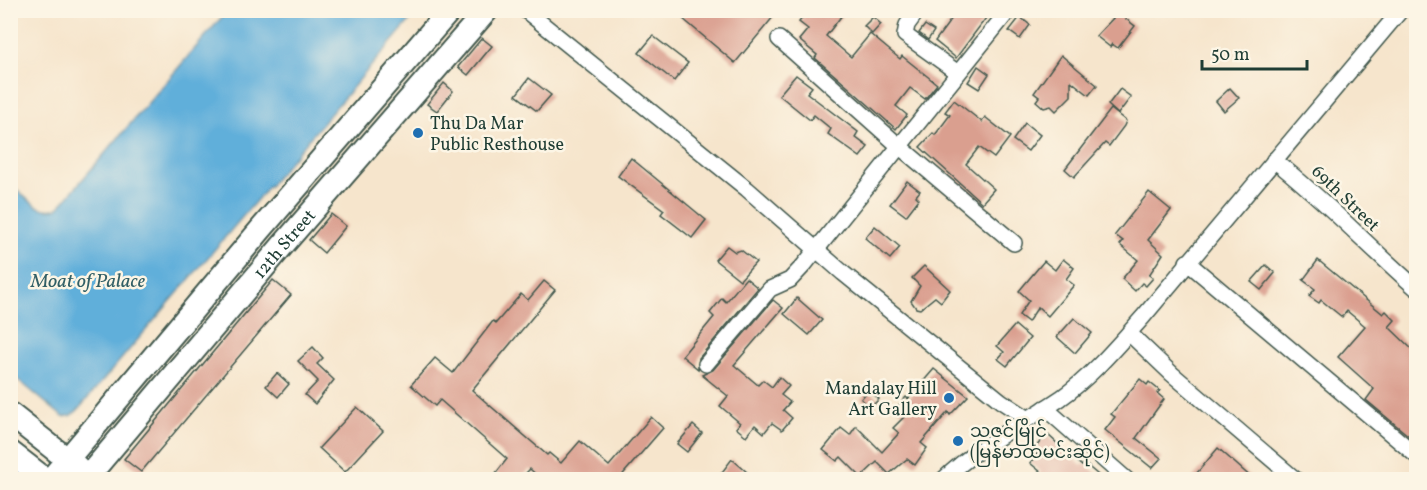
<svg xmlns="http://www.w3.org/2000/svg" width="1427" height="490" viewBox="0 0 1427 490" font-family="Vollkorn,'Noto Sans Myanmar',serif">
<rect width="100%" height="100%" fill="#fcf5e5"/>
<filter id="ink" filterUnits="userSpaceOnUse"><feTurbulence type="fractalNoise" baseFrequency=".0167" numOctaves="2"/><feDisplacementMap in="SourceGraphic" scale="12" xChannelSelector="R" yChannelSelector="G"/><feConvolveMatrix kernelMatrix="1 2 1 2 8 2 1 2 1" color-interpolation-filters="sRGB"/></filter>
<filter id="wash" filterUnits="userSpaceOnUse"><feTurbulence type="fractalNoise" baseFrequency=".008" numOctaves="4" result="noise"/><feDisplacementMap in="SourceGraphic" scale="24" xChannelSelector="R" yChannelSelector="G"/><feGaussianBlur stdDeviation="1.35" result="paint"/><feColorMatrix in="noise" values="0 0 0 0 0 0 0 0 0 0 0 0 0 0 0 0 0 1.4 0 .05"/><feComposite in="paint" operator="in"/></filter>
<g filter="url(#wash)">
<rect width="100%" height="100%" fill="#f6e5cc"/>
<path fill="#60afda" stroke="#407687" stroke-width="1.5" d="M227,11H418L77,411L70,416L63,417L11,374V184C24,196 39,215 58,208Z"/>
<g id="blocks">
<g fill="#da9f8f">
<path d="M689,10H779L735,63L682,18Z"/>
<path d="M808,10H846L826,36L851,57L870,34L900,59L902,56L937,84L925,99L910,88L896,106L907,115L896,129L815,58L817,55L799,40L808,29L799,22Z"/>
<path d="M958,10H992L956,58L935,41Z"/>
<path d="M1118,13L1135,26L1118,48L1112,44L1110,47L1096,36Z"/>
<path d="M873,17L881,24L872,34L864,26Z"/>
<path d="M1020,17L1030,25L1020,39L1009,31Z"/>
<path d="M925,25L934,31L928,40L919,33Z"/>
<path d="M653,36L688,63L674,81L639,53Z"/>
<path d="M482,38L492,46L468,75L458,67Z"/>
<path d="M1061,55L1097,85L1089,95L1071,81V96L1056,111L1051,106L1044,108L1036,101L1039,97L1034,93Z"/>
<path d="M978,66L989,74L979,89L968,82Z"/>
<path d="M796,75L812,87L807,93L858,132L855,137L868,147L860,157L828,134L831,129L814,115L810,120L779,95Z"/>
<path d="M529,78L551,95L537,111L516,95Z"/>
<path d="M444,83L453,91L437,111L427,104Z"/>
<path d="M1230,88L1239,98L1224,111L1216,101Z"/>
<path d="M1120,89L1131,97L1118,114L1108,105Z"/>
<path d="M954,100L982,122L985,117L1010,137L994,158L979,147L966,164L994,189L982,203L920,147L933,133L935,135L950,115L945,112Z"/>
<path d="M1111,109L1126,121L1124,126L1109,146L1105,143L1074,177L1065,169Z"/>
<path d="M1025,123L1040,135L1028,151L1013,140Z"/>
<path d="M631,158L706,220L692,238L661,214L664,210L618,176Z"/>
<path d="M907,181L920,191L916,196L919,199L906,216L890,204Z"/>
<path d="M1149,192L1171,210L1148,240L1163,254L1149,275L1153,278L1146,286L1142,283L1135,291L1122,279L1138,260L1120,245L1123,241L1115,235Z"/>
<path d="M331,214L346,226L324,253L309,240Z"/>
<path d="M875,226L900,247L890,259L865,238Z"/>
<path d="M727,246L735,252L741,250L756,262L740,280L715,260Z"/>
<path d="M1063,259L1074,268L1066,279L1074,285L1048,316L1038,307L1028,322L1019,315L1029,300L1019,291L1044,261L1055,270Z"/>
<path d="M1318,260L1383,314L1386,311L1395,320L1389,327L1416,353V427L1409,436L1366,400L1374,389L1338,357L1365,326L1347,311L1342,317L1321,300L1319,303L1309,296L1315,289L1303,280Z"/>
<path d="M1266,265L1275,273L1261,290L1251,282Z"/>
<path d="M924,266L950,290L941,302L935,297L920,309L916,308L911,301L920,286L912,278Z"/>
<path d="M746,278L758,288L699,358L698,369L682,356L714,317L710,313L722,298L726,302Z"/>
<path d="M273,280L291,295L141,472L124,459Z"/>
<path d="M544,281L555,290L472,390L547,455L549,453L561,463L580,441L609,466L651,417L663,428L618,480H542L530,469L519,480H504L496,473L507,459L440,400L435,406L411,385L435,358L453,373L493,321L496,323L521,294L528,300Z"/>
<path d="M797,298L822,320L809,335L784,314Z"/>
<path d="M773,300L783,308L734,365L758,385L763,380L772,387L779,377L789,386L781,395L790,402L783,410L792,418L782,430L772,423L764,433L755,425L746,436L736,428L740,423L720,406L728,396L702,375L713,370Z"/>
<path d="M1074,318L1092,333L1075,353L1057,337Z"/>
<path d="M1015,325L1030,338L1007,366L998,359L1004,352L997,346Z"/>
<path d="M313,347L323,358L317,364L334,380L315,404L305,395L318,381L298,361Z"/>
<path d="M934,369L968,396L950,415L948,412L921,443L927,448L915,465L907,459L889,474L877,462L861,477L841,457L837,461L823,450L841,428L850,435L856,426L882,452L899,433L893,428L906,415L897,407L906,397L908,399Z"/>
<path d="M277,373L289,384L278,397L266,386Z"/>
<path d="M1140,379L1147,385L1149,382L1160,391L1157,393L1164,399L1136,438L1161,458L1152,468L1105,430L1115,417L1111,414Z"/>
<path d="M868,390L879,399L871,407L861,399Z"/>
<path d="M357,407L383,431L345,472L319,448Z"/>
<path d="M693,425L702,433L687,452L677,444Z"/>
<path d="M1047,434L1082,466L1084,463L1104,480H1034L1041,472L1030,463L1038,453L1034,449Z"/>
<path d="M1218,448L1254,480H1191Z"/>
<path d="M732,459L756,480H716Z"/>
</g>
</g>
</g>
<g filter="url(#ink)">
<use href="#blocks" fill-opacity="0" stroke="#3f564b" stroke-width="1.5"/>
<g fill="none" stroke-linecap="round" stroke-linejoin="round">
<g stroke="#3f564b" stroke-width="18">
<g id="street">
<path d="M525,10L747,189L843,273L1001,401L1027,418"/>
<path d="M918,10L907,25L905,35L958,73"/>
<path d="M779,39L899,146L1014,243"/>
<path d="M1274,160C1325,200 1368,246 1416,288"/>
<path d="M1187,262L1416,455"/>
<path d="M1129,333L1172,374L1296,480"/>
<path d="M706,364L770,289L790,280L804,265L1009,10"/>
<path d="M1045,408L1127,480"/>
<path d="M943,480C978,446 1021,425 1061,398C1092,376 1118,345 1143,317L1401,10"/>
</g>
</g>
<g stroke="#3f564b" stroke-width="26">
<g id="primary">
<path d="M10,414L77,467"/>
<path d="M10,452L46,480"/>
<path d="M50,480L261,229L450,10"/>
<path id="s1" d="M85,480L282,246L487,10"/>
</g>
</g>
<use href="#street" stroke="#fff" stroke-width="15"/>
<use href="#primary" stroke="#fff" stroke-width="22"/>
</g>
</g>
<g fill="#1f6fb2" stroke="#fcf5e5" stroke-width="2">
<circle cx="418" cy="133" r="6"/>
<circle cx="949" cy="398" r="6"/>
<circle cx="958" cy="441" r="6"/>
</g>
<g text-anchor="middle" stroke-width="5" stroke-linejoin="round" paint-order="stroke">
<g font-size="18" fill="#1f3d34" stroke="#fcf5e5" text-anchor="start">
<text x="430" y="129">Thu Da Mar<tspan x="430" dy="21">Public Resthouse</tspan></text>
<text x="937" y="394" text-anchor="end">Mandalay Hill<tspan x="937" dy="21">Art Gallery</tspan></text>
<text x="970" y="437">သဇင်မြိုင်<tspan x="970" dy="21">(မြန်မာထမင်းဆိုင်)</tspan></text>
</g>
<g font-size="18" fill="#1f3d34" stroke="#fcf5e5">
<text transform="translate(1346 198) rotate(44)" y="6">69th Street</text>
<text dy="6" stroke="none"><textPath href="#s1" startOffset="309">12th Street</textPath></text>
</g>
<g font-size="20" font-style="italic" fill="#325f66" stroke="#fcf5e5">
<text x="88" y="287">Moat of Palace</text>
</g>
</g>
<rect width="1427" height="490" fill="none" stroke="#fcf5e5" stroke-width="36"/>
<path d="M1202 60v9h105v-9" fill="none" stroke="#1f3d34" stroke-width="3"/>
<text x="1211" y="60" font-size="18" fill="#1f3d34" stroke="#fcf5e5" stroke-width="4.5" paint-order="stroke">50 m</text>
</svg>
